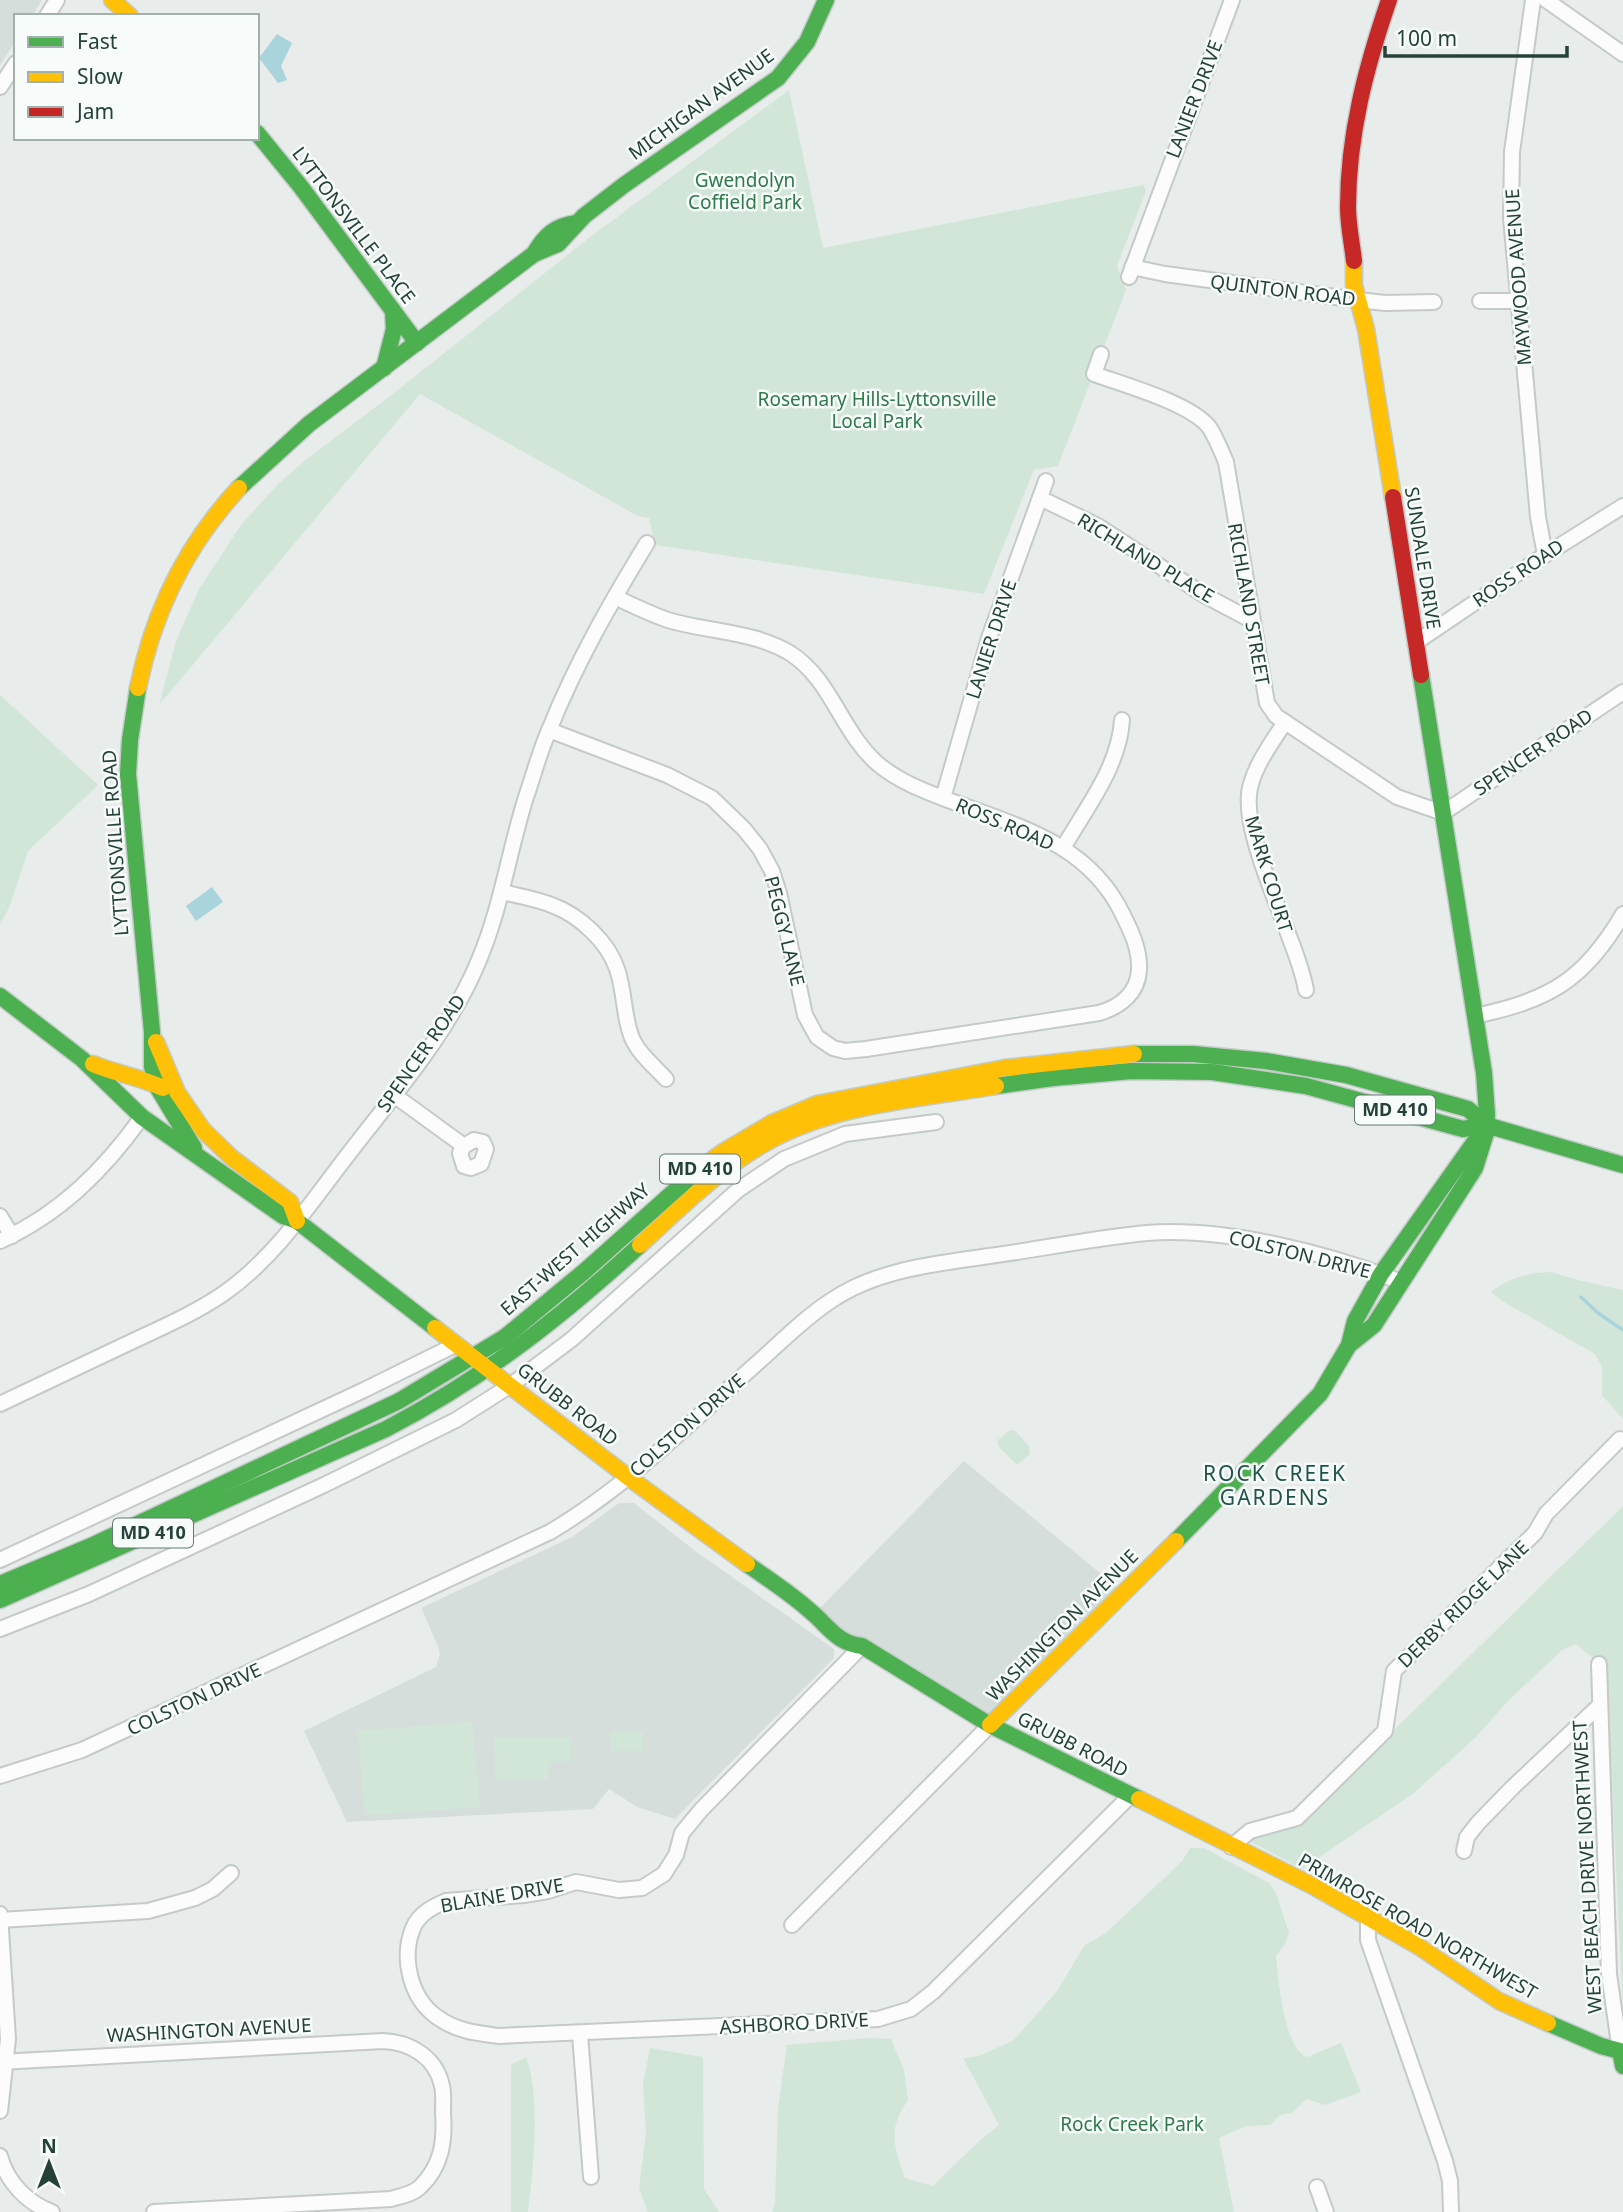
<svg xmlns="http://www.w3.org/2000/svg" width="1623" height="2212" viewBox="0 0 1623 2212" font-family="'Noto Sans',sans-serif">
<rect width="100%" height="100%" fill="#e8edeb"/>
<g fill="#d6dedb">
<path d="M0,0H42L32,16H16V41L0,65Z"/>
<path d="M964,1461L1123,1592L990,1725L835,1635L819,1609Z"/>
<path d="M619,1503H634L694,1550L834,1649V1658L675,1819L637,1807L609,1789L593,1809L347,1822L304,1731L436,1667L440,1654L438,1646L422,1610L423,1607L572,1537Z"/>
</g>
<g fill="#d1e6d8">
<path d="M789,90L823,248L1143,185L1146,191L1117,266L1126,290L1058,466L1034,470L984,594L655,545L649,518L638,516L420,394L159,705L176,641L199,589L241,525L279,483L308,458L394,393L590,237Z"/>
<path d="M0,695L98,785L28,851L9,908L0,924Z"/>
<path d="M1551,1272L1578,1280L1623,1290V1419L1602,1395V1367L1595,1354L1502,1301L1491,1292C1510,1277 1527,1273 1551,1272Z"/>
<path d="M1010,1430L1015,1431L1029,1446L1030,1454L1017,1465L998,1446V1440Z"/>
<path d="M1623,1506V2007L1606,1669L1576,1644L1562,1650L1508,1701L1475,1738L1414,1793L1302,1869L1251,1842L1252,1836L1297,1825Z"/>
<path d="M472,1722L480,1807L365,1815L358,1731Z"/>
<rect x="611" y="1731" width="32" height="20"/>
<path d="M494,1738H571V1761H549V1759L548,1779L495,1780Z"/>
<path d="M1190,1848H1204L1269,1883L1276,1893L1289,1933L1285,1944L1276,1956C1278,1977 1284,2050 1307,2057L1341,2043L1361,2092L1325,2105L1307,2099L1292,2113L1280,2115L1270,2125L1246,2126L1219,2138L1234,2212H772L775,2204L778,2108L787,2045L870,2038L891,2039L904,2070L908,2100C887,2130 894,2146 905,2178L933,2186L978,2142L999,2125L963,2058L979,2056L1014,2040L1057,1991L1085,1945L1106,1933L1182,1861Z"/>
<path d="M650,2048L703,2057L704,2189L719,2212H648L639,2188L646,2133L643,2084Z"/>
<path d="M526,2057C541,2095 533,2171 528,2212H511V2065Z"/>
</g>
<g fill="#a9d4db">
<path d="M277,34L292,43L281,66L287,80L278,83L259,58Z"/>
<path d="M212,887L223,902L196,921L186,906Z"/>
</g>
<g fill="none" stroke-linecap="round" stroke-linejoin="round">
<path stroke="#a9d4db" stroke-width="3.5" d="M1581,1297L1598,1313L1623,1330"/>
<g stroke="#c5cac8" stroke-width="18">
<g id="street">
<path d="M1533,0L1512,152L1511,218L1538,517L1545,555"/>
<path d="M1546,0L1623,54"/>
<path d="M47,16L57,0"/>
<path d="M0,87L16,63"/>
<path d="M1132,267L1165,274L1358,300L1385,303L1434,302"/>
<path d="M1129,277L1232,0"/>
<path d="M1480,301H1517"/>
<path d="M1101,354L1094,374C1124,385 1190,403 1209,427C1216,437 1221,451 1226,462L1267,703L1276,716L1285,722L1397,797L1443,813L1623,692"/>
<path d="M1040,498L1098,526L1204,595L1251,620"/>
<path d="M1415,643L1545,555L1623,506"/>
<path d="M1285,722C1273,741 1257,762 1251,784C1236,831 1297,938 1306,990"/>
<path d="M549,730L667,775L712,798L744,829L760,849L772,871L779,893L805,1015L817,1037L833,1048L845,1051L866,1049L1099,1013C1120,1007 1138,993 1139,970C1140,950 1132,933 1123,915C1089,843 1017,826 948,800C924,791 898,781 878,764C841,732 832,680 790,653C753,631 708,632 668,620C650,614 632,605 615,597"/>
<path d="M943,798L989,638L1046,481"/>
<path d="M1063,848C1086,808 1119,767 1122,720"/>
<path d="M502,892C519,896 538,899 554,906C580,916 608,942 617,969C625,991 623,1016 632,1038C639,1054 654,1066 666,1079"/>
<path d="M1475,1016C1549,1000 1584,981 1623,914"/>
<path d="M394,1095L464,1146L460,1153L464,1166L471,1168L481,1164L486,1149L483,1142L474,1140L464,1146"/>
<path d="M0,1216L12,1236"/>
<path d="M0,1241C60,1214 104,1170 142,1117"/>
<path d="M0,1404C44,1383 89,1362 133,1341C163,1327 195,1313 223,1294C275,1258 312,1201 350,1152C397,1091 450,1031 479,960C501,908 509,851 526,797C534,774 540,750 550,728C576,663 611,602 647,543"/>
<path d="M0,1560L364,1390L457,1344"/>
<path d="M0,1629L89,1594L324,1485L456,1420L511,1385L572,1339L738,1190L784,1159L845,1134L936,1122"/>
<path d="M862,1646L701,1810L682,1833L676,1855L664,1874L642,1888L619,1890L576,1882L548,1891L524,1895L446,1901C432,1907 419,1914 413,1928C401,1958 410,1998 437,2017C456,2031 476,2033 499,2036L878,2019L911,2009L933,1992L1130,1796"/>
<path d="M1599,1664L1609,1974L1620,2051"/>
<path d="M0,1776L82,1750L550,1532C626,1487 690,1423 755,1365C780,1343 804,1318 832,1300C878,1269 936,1264 989,1256C1042,1249 1094,1238 1147,1233C1225,1227 1328,1253 1401,1282"/>
<path d="M1231,1847L1250,1831L1297,1818L1385,1731L1394,1671L1535,1533L1546,1514L1620,1439"/>
<path d="M1464,1851L1467,1837L1478,1823L1513,1787L1600,1705"/>
<path d="M0,1914L8,2039L0,2111"/>
<path d="M1368,1917V1940L1445,2161L1450,2181L1451,2212"/>
<path d="M0,1920L148,1911L195,1898L213,1889L231,1873"/>
<path d="M792,1925L990,1725"/>
<path d="M580,2034L591,2177"/>
<path d="M0,2062L383,2041C410,2042 436,2057 442,2086C444,2094 443,2104 443,2113C445,2141 442,2166 420,2187C413,2194 401,2196 391,2199L154,2212"/>
<path d="M0,2156C7,2182 27,2203 52,2212"/>
<path d="M1317,2187L1326,2212"/>
</g>
</g>
<g stroke="#c3cbc8" stroke-width="19">
<g id="fast">
<path d="M257,133L301,187L417,343"/>
<path d="M534,254C545,235 555,226 577,223"/>
<path d="M384,368L394,329L393,311"/>
<path d="M239,488L309,424L534,254L558,244L584,216L624,185L778,78L807,42L826,0"/>
<path d="M138,688L130,740L128,774L152,1032V1066L156,1085L194,1148"/>
<path d="M0,996L82,1059L142,1117L283,1216L297,1221L435,1328"/>
<path d="M1134,1054H1193L1266,1061L1346,1075L1468,1109L1486,1125"/>
<path d="M996,1086L1053,1078L1132,1071L1212,1072L1306,1086L1463,1129L1486,1125L1623,1165"/>
<path d="M1349,1345L1374,1325L1475,1168L1486,1133L1487,1114L1484,1073L1421,675"/>
<path d="M1176,1541L1320,1394L1349,1345L1355,1321L1381,1274L1485,1127"/>
<path d="M747,1564C768,1579 790,1593 809,1610C828,1625 836,1643 862,1646L990,1725L1139,1799"/>
<path d="M0,1584L91,1546L399,1401L505,1337L586,1270L697,1171"/>
<path d="M0,1600L386,1429C484,1378 559,1319 640,1245"/>
<path d="M1548,2023L1601,2046L1620,2051L1623,2066"/>
</g>
</g>
<g stroke="#c3cbc8" stroke-width="19">
<g id="slow">
<path d="M112,0L130,16"/>
<path d="M1354,261V285L1366,329L1393,497"/>
<path d="M138,688C153,613 187,544 239,488"/>
<path d="M156,1042L177,1092L203,1130L232,1158L290,1202L297,1221"/>
<path d="M93,1064C117,1074 140,1077 163,1088"/>
<path d="M697,1171L723,1152L772,1123L817,1104L1005,1068L1134,1054"/>
<path d="M640,1245C681,1207 720,1168 769,1141C836,1104 921,1099 996,1086"/>
<path d="M435,1328L628,1477L747,1564"/>
<path d="M990,1725L1176,1541"/>
<path d="M1139,1799L1313,1886L1418,1946L1499,2001L1548,2023"/>
</g>
</g>
<g stroke="#c3cbc8" stroke-width="19">
<g id="jam">
<path d="M1354,261C1352,243 1348,225 1348,207C1348,135 1366,67 1389,0"/>
<path d="M1393,497L1421,675"/>
</g>
</g>
<use href="#street" stroke="#fcfcfc" stroke-width="14"/>
<use href="#fast" stroke="#4caf50" stroke-width="16"/>
<use href="#slow" stroke="#ffc107" stroke-width="16"/>
<use href="#jam" stroke="#c62828" stroke-width="16"/>
</g>
<g text-anchor="middle" stroke-width="5" stroke-linejoin="round" paint-order="stroke">
<g fill="#f7fbf9" stroke="#637a73" stroke-width="2">
<rect x="1355" y="1095.5" width="80" height="29" rx="5"/>
<rect x="660" y="1154.5" width="80" height="29" rx="5"/>
<rect x="113" y="1518.5" width="80" height="29" rx="5"/>
</g>
<g font-size="18" font-weight="bold" fill="#24423a">
<text x="1395" y="1116">MD 410</text>
<text x="700" y="1175">MD 410</text>
<text x="153" y="1539">MD 410</text>
</g>
<g font-size="19" fill="#24423a" stroke="#f7fbf9">
<text transform="translate(1194 99) rotate(-69)" y="7">LANIER DRIVE</text>
<text transform="translate(701 104) rotate(-36)" y="7">MICHIGAN AVENUE</text>
<text transform="translate(354 225) rotate(53)" y="7">LYTTONSVILLE PLACE</text>
<text transform="translate(1518 277) rotate(-94)" y="7">MAYWOOD AVENUE</text>
<text transform="translate(1283 290) rotate(7)" y="7">QUINTON ROAD</text>
<text transform="translate(1146 558) rotate(31)" y="7">RICHLAND PLACE</text>
<text transform="translate(1423 558) rotate(81)" y="7">SUNDALE DRIVE</text>
<text transform="translate(1518 573) rotate(-34)" y="7">ROSS ROAD</text>
<text transform="translate(1249 604) rotate(80)" y="7">RICHLAND STREET</text>
<text transform="translate(991 639) rotate(-72)" y="7">LANIER DRIVE</text>
<text transform="translate(1533 752) rotate(-34)" y="7">SPENCER ROAD</text>
<text transform="translate(1005 824) rotate(23)" y="7">ROSS ROAD</text>
<text transform="translate(115 843) rotate(-94)" y="7">LYTTONSVILLE ROAD</text>
<text transform="translate(1269 874) rotate(73)" y="7">MARK COURT</text>
<text transform="translate(785 931) rotate(76)" y="7">PEGGY LANE</text>
<text transform="translate(421 1053) rotate(-55)" y="7">SPENCER ROAD</text>
<text transform="translate(575 1249) rotate(-41)" y="7">EAST-WEST HIGHWAY</text>
<text transform="translate(1300 1254) rotate(14)" y="7">COLSTON DRIVE</text>
<text transform="translate(568 1404) rotate(38)" y="7">GRUBB ROAD</text>
<text transform="translate(687 1425) rotate(-41)" y="7">COLSTON DRIVE</text>
<text transform="translate(1463 1604) rotate(-44)" y="7">DERBY RIDGE LANE</text>
<text transform="translate(1062 1625) rotate(-45)" y="7">WASHINGTON AVENUE</text>
<text transform="translate(194 1699) rotate(-25)" y="7">COLSTON DRIVE</text>
<text transform="translate(1073 1744) rotate(27)" y="7">GRUBB ROAD</text>
<text transform="translate(1587 1867) rotate(-93)" y="7">WEST BEACH DRIVE NORTHWEST</text>
<text transform="translate(502 1895) rotate(-10)" y="7">BLAINE DRIVE</text>
<text transform="translate(1418 1926) rotate(30)" y="7">PRIMROSE ROAD NORTHWEST</text>
<text transform="translate(794 2023) rotate(-3)" y="7">ASHBORO DRIVE</text>
<text transform="translate(209 2030) rotate(-3)" y="7">WASHINGTON AVENUE</text>
</g>
<g font-size="19" fill="#2d7a4b" stroke="#f7fbf9">
<text x="745" y="187">Gwendolyn<tspan x="745" dy="22">Coffield Park</tspan></text>
<text x="877" y="406">Rosemary Hills-Lyttonsville<tspan x="877" dy="22">Local Park</tspan></text>
<text x="1132" y="2131">Rock Creek Park</text>
</g>
<g font-size="21" letter-spacing="2" fill="#1f5548" stroke="#f7fbf9">
<text x="1275" y="1481">ROCK CREEK<tspan x="1275" dy="24">GARDENS</tspan></text>
</g>
</g>
<rect x="14" y="14" width="245" height="126" fill="#f7fbf9" stroke="#a3b1ad" stroke-width="2"/>
<rect x="28" y="37" width="35" height="10" fill="#4caf50" stroke="#a3b1ad" stroke-width="2"/>
<text x="77" y="49" font-size="21" fill="#24423a">Fast</text>
<rect x="28" y="72" width="35" height="10" fill="#ffc107" stroke="#a3b1ad" stroke-width="2"/>
<text x="77" y="84" font-size="21" fill="#24423a">Slow</text>
<rect x="28" y="107" width="35" height="10" fill="#c62828" stroke="#a3b1ad" stroke-width="2"/>
<text x="77" y="119" font-size="21" fill="#24423a">Jam</text>
<g transform="translate(49 2163)" stroke="#f7fbf9" stroke-width="5" paint-order="stroke">
<path d="M0-5L12 26L0 18L-12 26Z" fill="#24423a"/>
<text y="-10" font-size="19" font-weight="bold" text-anchor="middle" fill="#24423a">N</text>
</g>
<path d="M1385 46v10h182v-10" fill="none" stroke="#24423a" stroke-width="3.5"/>
<text x="1396" y="46" font-size="21" fill="#24423a" stroke="#f7fbf9" stroke-width="5" paint-order="stroke">100 m</text>
</svg>
